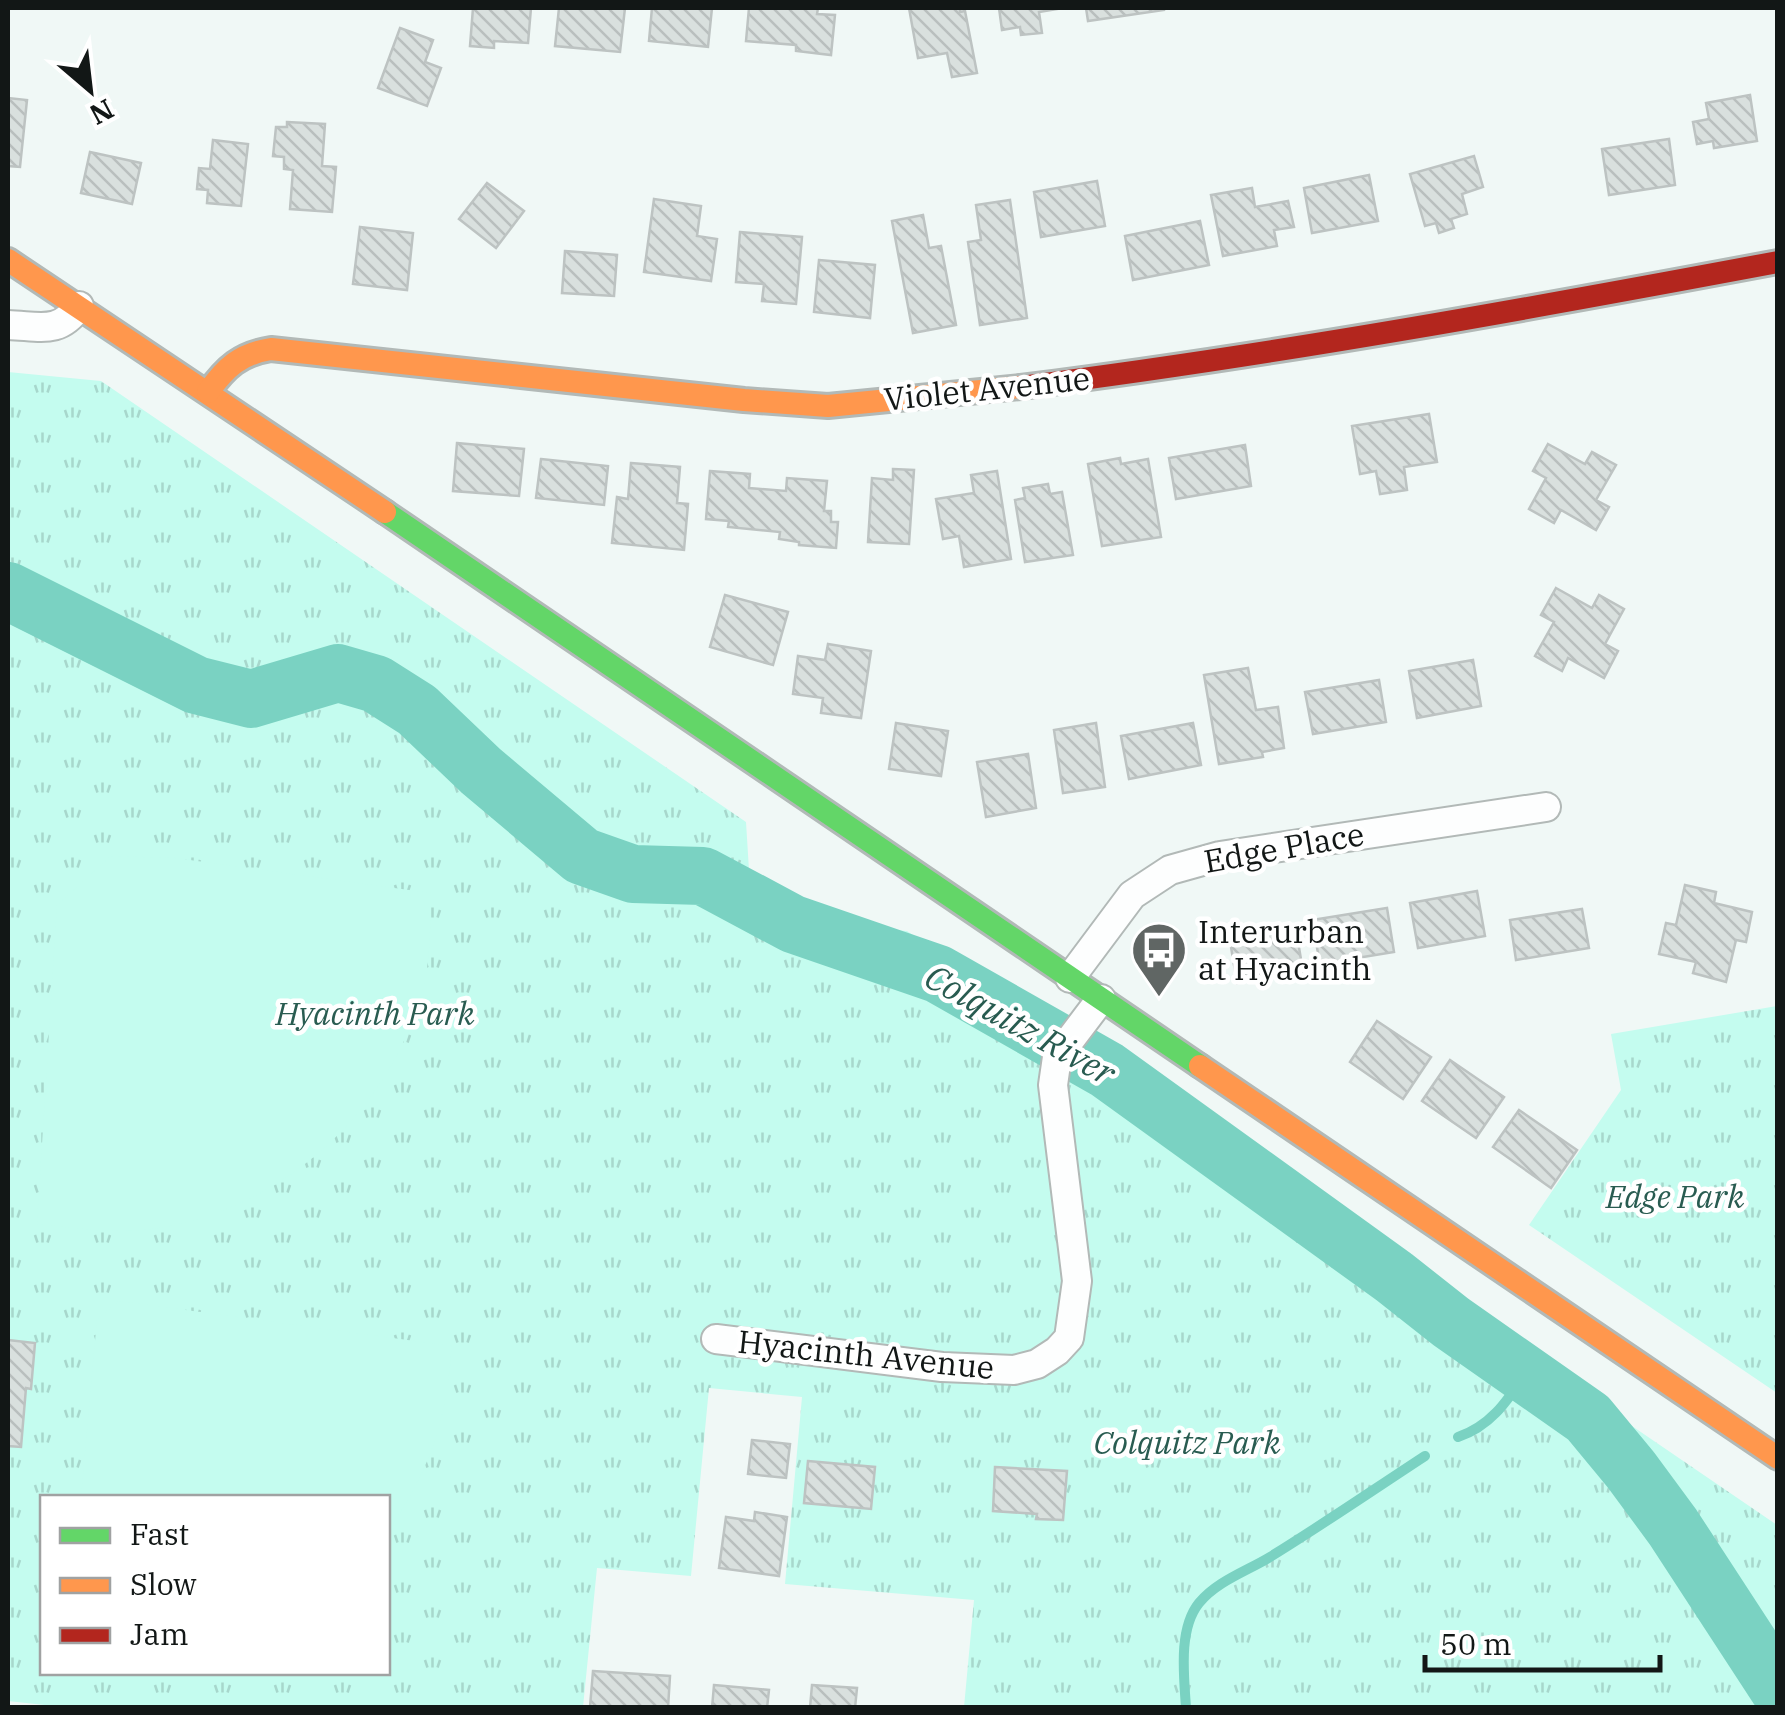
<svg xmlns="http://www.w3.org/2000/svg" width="1785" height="1715" viewBox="0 0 1785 1715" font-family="'IBM Plex Serif',serif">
<defs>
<pattern id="park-tufts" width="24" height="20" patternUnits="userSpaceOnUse" patternTransform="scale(2.5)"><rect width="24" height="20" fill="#c4fcef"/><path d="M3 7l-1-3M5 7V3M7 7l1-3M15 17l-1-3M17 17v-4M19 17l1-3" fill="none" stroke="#a7d7cc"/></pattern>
<pattern id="building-back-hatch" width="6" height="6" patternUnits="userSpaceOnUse" patternTransform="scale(2.5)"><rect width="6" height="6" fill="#d9e0de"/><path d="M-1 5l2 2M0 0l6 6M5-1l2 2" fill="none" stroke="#b9bfbe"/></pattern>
</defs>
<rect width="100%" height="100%" fill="#f0f8f6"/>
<g fill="url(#park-tufts)" fill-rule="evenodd">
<path d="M8,372L101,381L746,822L752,918L907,931L1777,1525V1707H964L974,1600L785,1584L802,1397L709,1388L691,1576L597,1568L583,1707L72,1708L8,1701ZM42,1498H388V1672H42Z"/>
<path d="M1777,1006H1778L1777,1393L1529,1225L1621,1090L1611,1034Z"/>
</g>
<g fill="#c4fcef">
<path d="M111,856L175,858L431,893C430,926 431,960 422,992C388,1115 279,1212 151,1229C113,1234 75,1228 37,1224L57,905Z"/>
<path d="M119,1301L452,1346C445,1426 432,1464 388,1532V1498L81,1497L97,1319Z"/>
</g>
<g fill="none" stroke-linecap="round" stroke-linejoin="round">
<g stroke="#7ad2c2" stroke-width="10">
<path d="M1458,1437C1491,1426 1507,1401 1526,1373"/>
<path d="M1186,1708C1184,1676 1178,1629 1199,1603C1217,1581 1247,1571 1270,1557C1322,1525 1373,1490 1425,1456"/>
</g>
<path stroke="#7ad2c2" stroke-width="58" d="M8,591L196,685L251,699L338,673L376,684L417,710L481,771L582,856L633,874L703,876L793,924L938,974L1107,1070L1394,1277L1451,1322L1588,1418L1631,1470L1673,1527L1778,1688"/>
</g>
<g fill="url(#building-back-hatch)" stroke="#bdc3c2" stroke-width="2.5">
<path d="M473,8H531L528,43L494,41V48L470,46Z"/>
<path d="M559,8H625L620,52L555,46Z"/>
<path d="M652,8H712L708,47L649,41Z"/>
<path d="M749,8H818L817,14L835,15L831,55L796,51V45L746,41Z"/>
<path d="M909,8H960V12L965,11L977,73L952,77L947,53L918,58Z"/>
<path d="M999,8H1063L1039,12L1042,33L1021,35L1020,27L1002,30Z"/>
<path d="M1086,8H1164V10L1088,21Z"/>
<path d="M400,28L433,40L425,62L441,68L427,106L378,88Z"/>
<path d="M1750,95L1757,141L1714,148L1713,141L1697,144L1693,122L1709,119L1706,103Z"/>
<path d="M8,98L27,100L20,167L8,166Z"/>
<path d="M287,122L325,124L322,166L336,167L332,212L290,209L293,170L284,169V157L273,156L276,127H287Z"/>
<path d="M1669,139L1675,185L1609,195L1602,149Z"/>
<path d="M213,140L248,144L241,206L207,203L208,190L197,189L199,168L210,169Z"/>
<path d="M90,152L141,163L132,204L81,193Z"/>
<path d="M1474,156L1483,187L1462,194L1467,214L1451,219L1454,228L1439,233L1436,223L1425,226L1410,174Z"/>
<path d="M1369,175L1378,221L1312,233L1304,188Z"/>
<path d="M1097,181L1105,226L1041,237L1034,192Z"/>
<path d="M487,183L524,211L496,248L459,219Z"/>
<path d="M1252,188L1255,207L1288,201L1294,227L1274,230L1277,246L1223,256L1211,195Z"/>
<path d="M654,199L701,206L697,236L717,239L711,281L644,272Z"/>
<path d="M1010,200L1027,318L980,325L968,242L981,240L976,205Z"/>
<path d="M923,215L929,248L941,246L956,325L913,333L892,221Z"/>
<path d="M1200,221L1209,265L1133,280L1125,236Z"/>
<path d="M360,227L413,233L407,290L353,284Z"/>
<path d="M740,232L802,237L796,304L762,301L764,284L736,282Z"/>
<path d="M565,251L617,255L614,296L562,293Z"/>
<path d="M819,260L875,265L870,318L814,312Z"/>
<path d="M1429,414L1437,462L1404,467L1407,490L1380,494L1376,471L1360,474L1352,426Z"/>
<path d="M457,443L524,449L519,496L453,491Z"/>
<path d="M1548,444L1585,464L1592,452L1616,465L1596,500L1609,507L1596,530L1561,510L1554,523L1529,509L1546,478L1533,471Z"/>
<path d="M1245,445L1251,486L1176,499L1169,458Z"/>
<path d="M1120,458L1121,464L1148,459L1161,537L1102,546L1088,464Z"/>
<path d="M541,459L608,466L604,505L536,498Z"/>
<path d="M631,463L680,467L677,503L688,504L684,550L612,543L617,497L628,499Z"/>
<path d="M893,469L914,470L909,544L868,542L872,478L893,480Z"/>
<path d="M710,471L750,474L749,488L786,491L787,478L827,481L824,511H831V522H838L836,548L799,545V542L779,539L780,532L728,527L729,521L706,519Z"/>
<path d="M997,471L1011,559L964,567L959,536L943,539L936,499L974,493L971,475Z"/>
<path d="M1048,484L1050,494L1062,492L1073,555L1025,562L1015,500L1025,498L1023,488Z"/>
<path d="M1556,588L1592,608L1599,595L1624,609L1605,644L1618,651L1604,678L1568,658L1562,671L1535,656L1554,622L1541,615Z"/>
<path d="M725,595L788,612L773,665L710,647Z"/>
<path d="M828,644L871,651L861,718L821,713L823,698L793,694L798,656L825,660Z"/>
<path d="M1473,660L1481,706L1417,718L1409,671Z"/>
<path d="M1248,668L1256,710L1278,707L1284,748L1262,752L1263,757L1219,764L1204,675Z"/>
<path d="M1379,680L1386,722L1313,734L1305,692Z"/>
<path d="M896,723L948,731L941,776L889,769Z"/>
<path d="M1096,723L1105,787L1063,793L1054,730Z"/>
<path d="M1193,723L1201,765L1129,779L1121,736Z"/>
<path d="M1028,754L1036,808L986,817L977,762Z"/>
<path d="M1685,885L1716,892L1714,903L1752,912L1746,942L1736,940L1726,982L1693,973L1696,962L1659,954L1666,923L1676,925Z"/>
<path d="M1477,891L1485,936L1418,948L1410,903Z"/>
<path d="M1387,908L1394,952L1320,964L1312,920Z"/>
<path d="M1582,909L1589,948L1516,960L1510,920Z"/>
<path d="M1295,924L1303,971L1237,983L1229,935Z"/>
<path d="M1377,1021L1431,1057L1403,1099L1350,1062Z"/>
<path d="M1450,1060L1504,1097L1476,1138L1422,1101Z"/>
<path d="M1519,1110L1577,1150L1551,1188L1493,1147Z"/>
<path d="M8,1340L35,1343L31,1389L26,1388L21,1447L8,1446Z"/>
<path d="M752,1440L790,1444L786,1478L748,1474Z"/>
<path d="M808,1461L875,1467L871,1509L804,1503Z"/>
<path d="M995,1467L1067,1471L1063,1520L1036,1519L1037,1514L993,1511Z"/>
<path d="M755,1512L787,1517L779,1576L719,1568L726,1517L754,1521Z"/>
<path d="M593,1671L670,1676L668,1708L590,1707Z"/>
<path d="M714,1685L769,1690L767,1708H712Z"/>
<path d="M812,1685L857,1688L855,1708H810Z"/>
</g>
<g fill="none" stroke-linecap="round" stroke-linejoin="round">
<g stroke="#b2b9b7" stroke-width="32">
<g id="street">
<path d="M8,325C40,326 59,335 79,306"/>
<path d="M1070,978L1132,895L1170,870L1220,856L1546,807"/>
<path d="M716,1339L942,1367L1014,1370L1037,1364L1057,1351L1069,1338L1077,1281L1053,1085L1057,1057L1101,999"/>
</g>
</g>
<g stroke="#b2b9b7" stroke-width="28">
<path id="fast" d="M385,512L1200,1066"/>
</g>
<g stroke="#b2b9b7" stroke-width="28">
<g id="slow">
<path d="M8,260L385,512"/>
<path d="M208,392C226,367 240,354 271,349L744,400L828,406L1021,387"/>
<path d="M1200,1066L1778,1458"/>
</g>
</g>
<g stroke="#b2b9b7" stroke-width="28">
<path id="jam" d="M1021,387C1274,355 1527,309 1778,262"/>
</g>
<use href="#street" stroke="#fdfefe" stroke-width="28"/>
<use href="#fast" stroke="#63d668" stroke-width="22"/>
<use href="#slow" stroke="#ff974d" stroke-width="22"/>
<use href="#jam" stroke="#b3261e" stroke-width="22"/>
</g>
<defs>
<g id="bus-pin" transform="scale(2.875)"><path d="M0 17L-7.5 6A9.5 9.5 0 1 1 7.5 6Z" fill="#606664" stroke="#fff"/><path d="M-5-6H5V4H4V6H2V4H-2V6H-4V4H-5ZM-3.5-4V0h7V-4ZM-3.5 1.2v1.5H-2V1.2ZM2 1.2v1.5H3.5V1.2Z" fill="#fff"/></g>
</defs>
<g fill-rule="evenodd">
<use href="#bus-pin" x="1159" y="950"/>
</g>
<g text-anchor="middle" stroke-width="9" stroke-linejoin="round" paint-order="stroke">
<g font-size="32" fill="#121716" stroke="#fff">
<text transform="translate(987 389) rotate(-6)" y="11">Violet Avenue</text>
<text transform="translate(1284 848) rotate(-10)" y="11">Edge Place</text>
<text transform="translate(866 1355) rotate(6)" y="11">Hyacinth Avenue</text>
</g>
<g font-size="32" fill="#121716" stroke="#fff" text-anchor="start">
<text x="1198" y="943">Interurban<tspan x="1198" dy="37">at Hyacinth</tspan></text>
</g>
<g font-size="32" font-style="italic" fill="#295c51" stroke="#fff">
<text x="375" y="1025">Hyacinth Park</text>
<text x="1675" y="1208">Edge Park</text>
<text x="1187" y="1454">Colquitz Park</text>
</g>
<g font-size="35" font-style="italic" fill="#285b50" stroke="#fff">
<text transform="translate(1020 1025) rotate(29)" y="12">Colquitz River</text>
</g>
</g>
<rect width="1785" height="1715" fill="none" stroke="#121716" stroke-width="20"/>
<rect x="40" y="1495" width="350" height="180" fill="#ffffff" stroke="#a0a2a2" stroke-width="2.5"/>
<rect x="60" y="1528" width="50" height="15" fill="#63d668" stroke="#a0a2a2" stroke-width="2.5"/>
<text x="130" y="1545" font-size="30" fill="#121716">Fast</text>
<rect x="60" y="1578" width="50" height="15" fill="#ff974d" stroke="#a0a2a2" stroke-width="2.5"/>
<text x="130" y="1595" font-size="30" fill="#121716">Slow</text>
<rect x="60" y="1628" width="50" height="15" fill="#b3261e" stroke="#a0a2a2" stroke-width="2.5"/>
<text x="130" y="1645" font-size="30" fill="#121716">Jam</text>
<g transform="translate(90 90) rotate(152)" stroke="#ffffff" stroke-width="8" paint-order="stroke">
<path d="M0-8L18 38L0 25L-18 38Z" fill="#121716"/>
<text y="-15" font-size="28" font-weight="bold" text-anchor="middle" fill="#121716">N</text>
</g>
<path d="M1425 1655v15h235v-15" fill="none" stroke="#121716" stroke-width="5"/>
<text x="1440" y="1655" font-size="30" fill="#121716" stroke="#ffffff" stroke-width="8" paint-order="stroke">50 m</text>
</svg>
